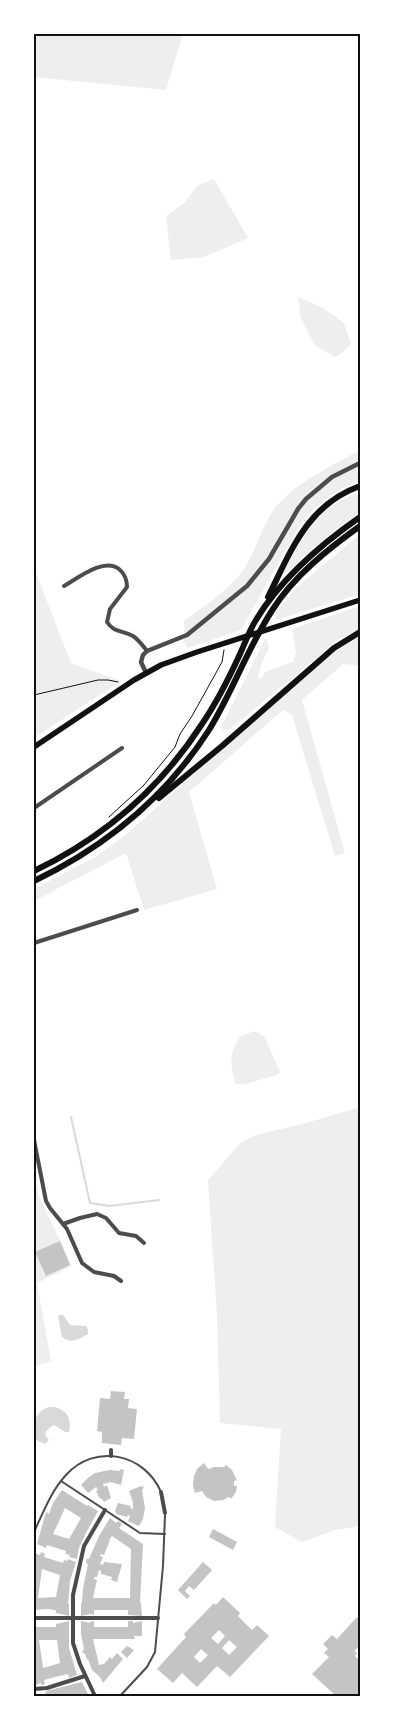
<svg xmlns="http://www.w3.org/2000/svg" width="394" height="1730" viewBox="0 0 394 1730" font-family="Montserrat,sans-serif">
<rect width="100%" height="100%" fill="#fff"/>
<g fill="#eee">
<path d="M34,34H183L166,90L34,77Z"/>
<path d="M214,179L248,238L204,257L171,260L166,216L184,203L197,186Z"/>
<path d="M298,297L323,308L344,323L351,344L342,353L334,357L315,345L301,318Z"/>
<path d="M360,450V481C333,491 318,503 300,525L241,630L188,648L184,641V621C203,607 231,589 244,569C256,550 262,526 275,508C295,483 333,465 360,450Z"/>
<path d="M360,492V512L331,533L282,576C302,538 317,507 360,492Z"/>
<path d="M360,534V594L276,620V612L296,588Z"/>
<path d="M34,568L71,663L121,681L34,738Z"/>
<path d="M360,606V629L339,639L229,730H223L222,725L265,639L266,638L269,648L261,665L258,678L261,679L266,671L293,662L296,652L292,629Z"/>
<path d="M360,634V666L343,664L302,700L345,853L335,856L292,715L283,710L189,792L217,889L144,910L126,853L34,901V889L97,856L123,837L310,672Z"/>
<path d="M254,1031L264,1036L280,1072L277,1075L245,1084H236C230,1065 228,1055 240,1037Z"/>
<path d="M360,1107V1526L335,1530L302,1542L275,1527L281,1429L220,1423L217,1316L208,1180L240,1143L256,1135L306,1123Z"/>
<path d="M34,1173L39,1196L72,1266L37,1283L51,1361L34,1367Z"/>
</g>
<g fill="#d9d9d9">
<path d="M60,1315H63L70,1325L86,1326L88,1330V1334C79,1339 71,1344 62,1337L58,1316Z"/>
<path d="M49,1407C64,1406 73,1417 69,1432H65L54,1425C50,1427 46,1430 45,1435L49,1440L45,1444L34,1439C34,1425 33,1412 49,1407Z"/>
</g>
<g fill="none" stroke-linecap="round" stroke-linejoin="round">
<path stroke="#d9d9d9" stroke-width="2" d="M71,1117L90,1203L109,1206L159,1200"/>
</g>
<g fill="#c4c4c4" fill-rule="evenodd">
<path d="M60,1241L70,1265L46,1276L35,1252Z"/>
<path d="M111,1391L125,1392L124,1399H129L128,1408L137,1409L134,1439L122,1438L121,1445L102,1443V1432L97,1431L100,1398L110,1399Z"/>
<path d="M204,1463L208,1469L214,1467H224L226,1465L232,1470L237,1480L234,1481V1486H237L236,1492L231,1499L229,1497L223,1500L214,1501L206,1497L202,1491L195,1493L193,1486L194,1476L197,1469Z"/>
<path d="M120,1469L124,1470L121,1485L111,1482L103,1484L104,1487L107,1485L111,1498L104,1502L101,1498L100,1499L96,1491L98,1490L96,1487L88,1493L81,1485L89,1477L95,1473L110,1470L120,1471Z"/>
<path d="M141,1486L144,1487L142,1490L145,1508L143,1519L139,1526L128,1521L130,1516L128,1515L127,1517L116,1514V1512L115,1511L118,1503L131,1506L130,1508L133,1509V1502L129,1491Z"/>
<path d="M62,1490L87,1506L88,1505L98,1511L86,1533L79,1548L77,1559L69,1557L70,1555L66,1554V1551L47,1545L46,1548L37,1544L46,1512L49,1514L53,1503ZM65,1508L81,1518L69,1539L53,1534Z"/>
<path d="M110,1518L116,1523L118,1521L122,1524L119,1528L143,1544L140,1603H141L142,1616L128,1615V1610H94V1615L90,1614L81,1616V1603H82L83,1588L88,1564L86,1563V1561L87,1559H89L99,1536ZM112,1536L131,1549L130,1598H93L97,1580L94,1579V1577H97L99,1570L101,1571V1574L112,1577L111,1580L117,1582L122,1564L104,1562L103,1565L100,1564L103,1557L100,1556L101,1554L104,1555L110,1540H109Z"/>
<path d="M213,1529L237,1542L233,1550L209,1537Z"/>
<path d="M41,1552L45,1554L44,1557L63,1563L64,1560L68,1561V1559L76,1562L70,1581L68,1604H69V1616L56,1613V1610L47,1609L36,1610V1614H34V1553L40,1555ZM42,1569L60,1575L56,1597L38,1598Z"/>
<path d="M203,1562L212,1570L194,1590L189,1586L185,1591L190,1596L187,1599L178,1590Z"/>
<path d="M223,1597L240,1613L238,1616L252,1630L257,1625L269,1636L230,1677L217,1666L197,1687L182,1673L173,1683L157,1669L186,1637L184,1634L214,1603L216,1605ZM219,1630L225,1636L218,1644L211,1638ZM229,1640L237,1647L229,1655L222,1648ZM201,1649L208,1655L200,1663L194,1657Z"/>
<path d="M357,1617L360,1620V1645L354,1651L357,1653L355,1656L360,1661V1696H336L312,1674L329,1657L324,1653L328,1649L323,1644L332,1635L337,1639Z"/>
<path d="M69,1621V1648L77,1675L69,1678L68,1674L55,1677L44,1680L45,1684L41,1685V1683L35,1685L34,1627H56V1624ZM39,1640H57L60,1663L43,1668Z"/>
<path d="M81,1621L90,1623V1622L94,1621V1627H128V1621H133V1623L142,1621V1636H134L135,1639H93L99,1665L104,1664L110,1657L112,1659L117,1653L123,1659L103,1683L100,1677L92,1670L88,1659L87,1660L85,1654L82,1652L84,1649L81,1634Z"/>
<path d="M127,1646L134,1650L127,1658L121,1652Z"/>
<path d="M82,1682L89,1696H49L45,1694L46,1691Z"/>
</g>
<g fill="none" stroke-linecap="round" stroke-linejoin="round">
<g stroke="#111" stroke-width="1">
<path d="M34,695L98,680H108L118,682"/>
<path d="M109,817L144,785L175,747L180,734L192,716L222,662L224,650"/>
</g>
<g stroke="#4c4c4c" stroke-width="2">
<path d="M61,1481L140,1533L165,1534"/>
<path d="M34,1532C43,1513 51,1491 66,1475C95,1443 144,1453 161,1492"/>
<path d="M120,1696L147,1667L155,1652L163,1566L165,1515"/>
</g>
<g stroke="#4c4c4c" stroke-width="4">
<path d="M64,586C78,578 104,557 119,569C125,574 127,580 127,587L110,609L107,622C114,633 122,630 133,636C138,639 143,646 147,651"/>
<path d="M34,808L122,748"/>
<path d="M34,943L137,910"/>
<path d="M34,1140L46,1201L50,1208L67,1229L82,1263L94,1272L114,1276L121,1281"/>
<path d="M63,1224L80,1218L97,1214L106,1218L119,1233L136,1236L144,1243"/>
<path d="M111,1456V1450"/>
<path d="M161,1492L165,1513"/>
<path d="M34,1618H158"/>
<path d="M34,1689L47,1688L85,1676"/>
<path d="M95,1696L80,1664L73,1643V1595L84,1546L105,1510"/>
</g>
<path stroke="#4c4c4c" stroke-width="4.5" d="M146,673L141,662L143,655L147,651L187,635L247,586L269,559L298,509L306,499L332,477L360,463"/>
<path stroke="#111" stroke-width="5.5" d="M34,747L134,680L161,665L197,652L360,600"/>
<g stroke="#111" stroke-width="6">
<path d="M268,597C291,551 307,505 360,486"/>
<path d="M159,798L222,746L334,648L360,632"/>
<path d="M34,871C103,838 160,789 202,724C217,702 229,678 240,654C245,643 249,631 256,620C281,578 320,545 360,517"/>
<path d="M34,881C105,847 166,797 209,730C233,691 248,647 273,609C294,576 328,549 360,526"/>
</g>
</g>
<rect width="394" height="1730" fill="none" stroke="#ffffff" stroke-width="70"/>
<rect x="35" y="35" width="324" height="1660" fill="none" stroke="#111" stroke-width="2"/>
</svg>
